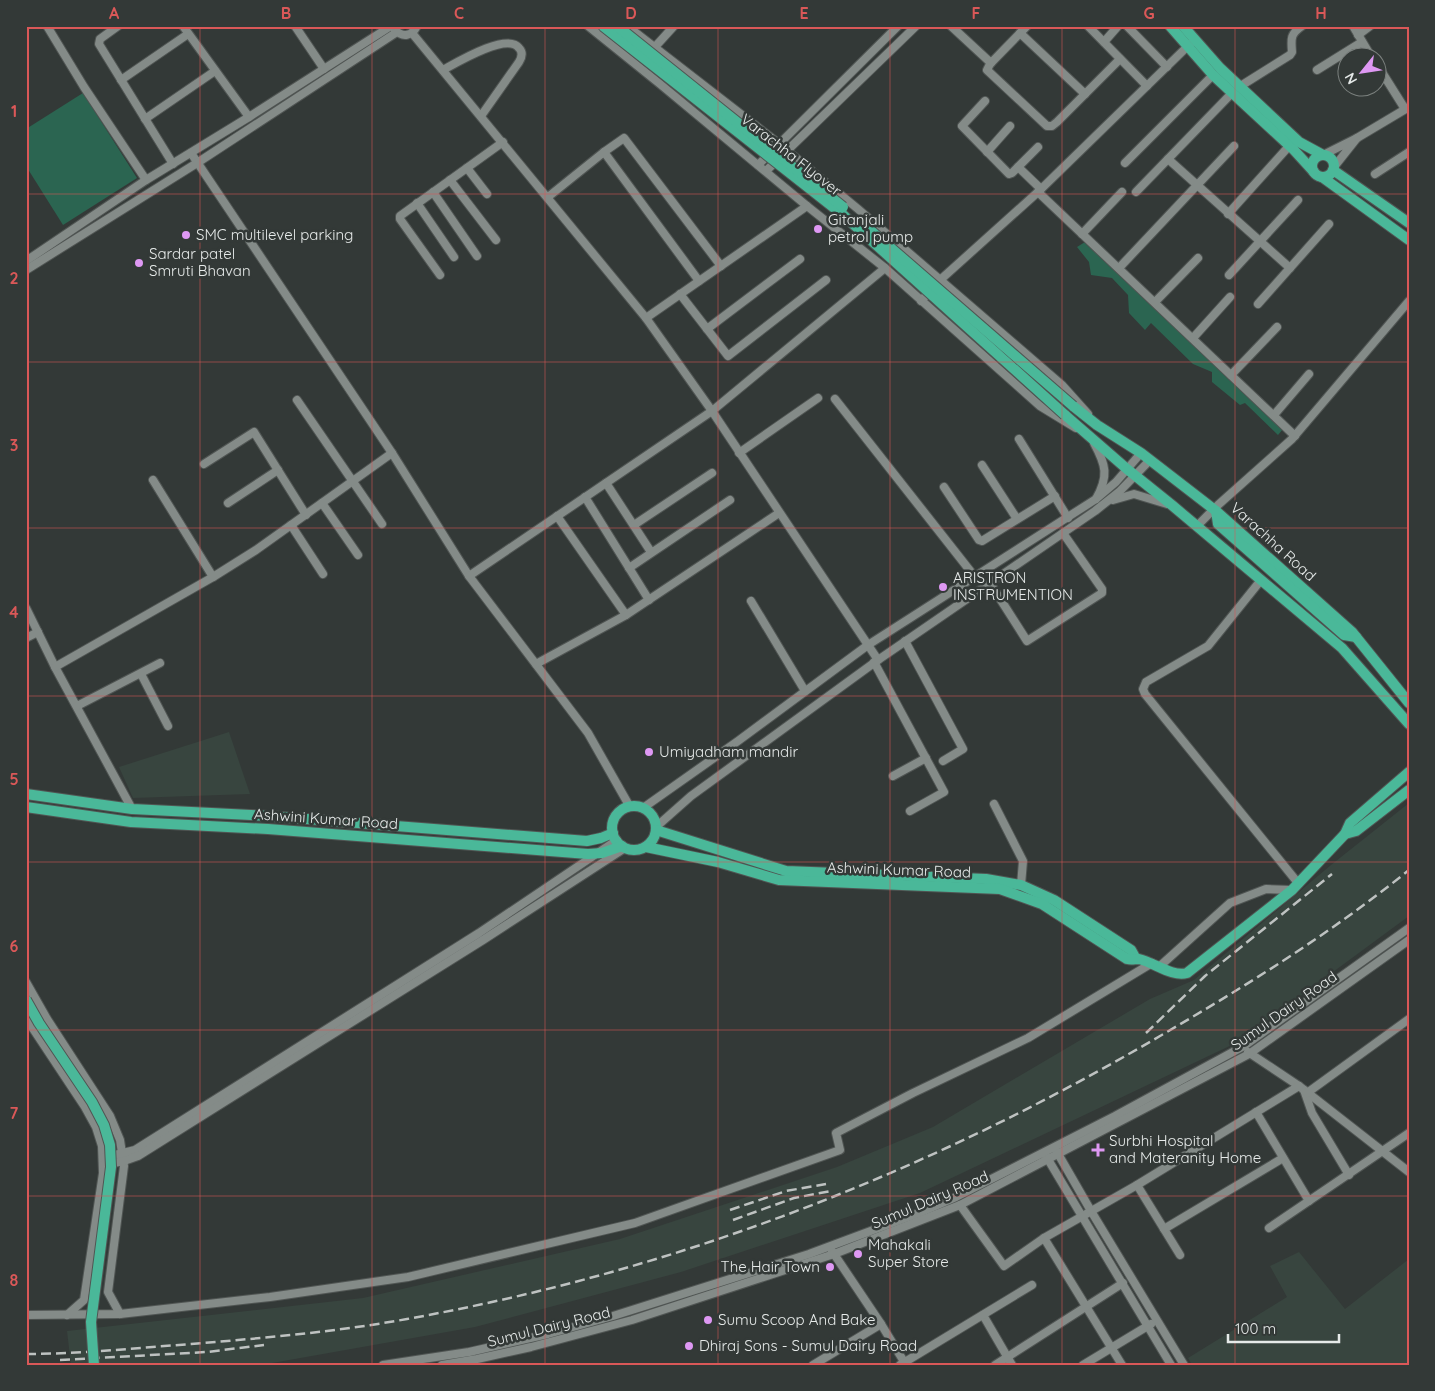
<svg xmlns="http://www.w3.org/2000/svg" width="1435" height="1391" viewBox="0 0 1435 1391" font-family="Quicksand,sans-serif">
<rect width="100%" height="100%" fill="#333937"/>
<g fill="#38453f">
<path d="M229,732L250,794L133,798L119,767Z"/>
<path d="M1409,803V916L1238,1042L920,1193L681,1272L475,1327L261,1365H71L67,1331L363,1298L620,1239L837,1167L933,1127L1150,999L1194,980L1331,865Z"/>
<path d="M1299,1252L1345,1309L1409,1259V1365H1192L1188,1358L1287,1297L1270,1266Z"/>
</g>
<g fill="#2b6551">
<path d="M83,93L137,178L63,225L26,166V129Z"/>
<path d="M1085,242L1283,429L1278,435L1245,403L1240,405L1212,382V372L1193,364L1151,323L1145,330L1129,313L1128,295L1112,278L1091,275L1089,262L1077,247Z"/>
</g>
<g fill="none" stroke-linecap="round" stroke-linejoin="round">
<g stroke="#505553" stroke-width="10">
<g id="minor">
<path d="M47,26L84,87L146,180"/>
<path d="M118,26L100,39L99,44L173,164"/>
<path d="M183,26L249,117"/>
<path d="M295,26L324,69"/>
<path d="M588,26L660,84L807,206L885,268L1040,406L1076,428"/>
<path d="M627,26L778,143L858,209L1062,385L1088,414"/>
<path d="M951,26L991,63"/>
<path d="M1027,26L990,64L987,70L1047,126H1052L1057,122L1120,59"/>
<path d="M1088,26L1147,86"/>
<path d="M1127,26L1167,67"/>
<path d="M1353,26L1372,58"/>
<path d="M395,30C403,38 412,36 417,26"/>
<path d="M412,33L646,318L712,411L878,660"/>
<path d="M1020,33L1085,94"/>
<path d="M1358,35L1370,26"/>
<path d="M1104,42L1118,26"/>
<path d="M654,48L674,26"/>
<path d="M1378,66L1405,109"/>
<path d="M443,70C456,63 507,32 519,48C523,52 522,57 519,62L481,116"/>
<path d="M1317,70L1362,42"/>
<path d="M121,80L188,34"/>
<path d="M1239,87L1290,55L1292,52C1291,39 1290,34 1302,26"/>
<path d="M985,101L962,126L1009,174L1012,173L1038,147"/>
<path d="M145,119L215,71"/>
<path d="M1357,138L1409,107"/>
<path d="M604,152L624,138L721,266"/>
<path d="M987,152L1010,126"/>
<path d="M191,153L392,453L469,576L588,733L630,807"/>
<path d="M1323,155L1357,138L1334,167"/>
<path d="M1168,159L1290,268"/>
<path d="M1125,163L1213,75"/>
<path d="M758,165L898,26"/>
<path d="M1018,167L1041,189"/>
<path d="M467,168L487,194"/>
<path d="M766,171L916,26"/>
<path d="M1375,174L1409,152"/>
<path d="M450,180L496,240"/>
<path d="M433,192L477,256"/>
<path d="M1038,192L1295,436"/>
<path d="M1136,192L1232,93"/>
<path d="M548,197L604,152L699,281"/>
<path d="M417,203L454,257"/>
<path d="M1228,214L1290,145"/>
<path d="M1082,234L1122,192"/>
<path d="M26,261L146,180L249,117L391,26"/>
<path d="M1119,268L1234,146"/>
<path d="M26,270L197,163L397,32"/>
<path d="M440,275L400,219V216L503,142"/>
<path d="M1229,275L1298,200"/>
<path d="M680,294L728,356L826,280"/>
<path d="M921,301L939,281L1038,192L1191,43"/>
<path d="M1155,302L1198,258"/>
<path d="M1258,304L1329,224"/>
<path d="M646,318L807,206"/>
<path d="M707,329L800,259"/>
<path d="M1193,338L1230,297"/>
<path d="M1231,375L1277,327"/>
<path d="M835,399L975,577"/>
<path d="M297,400L382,524"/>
<path d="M1274,415L1309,374"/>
<path d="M1019,439L1068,518"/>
<path d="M1094,443C1106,465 1109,476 1096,499"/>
<path d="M739,453L818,398"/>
<path d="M204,464L254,432L306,515"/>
<path d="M982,465L1017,519"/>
<path d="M153,480L213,577"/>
<path d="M606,483L651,552"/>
<path d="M944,487L979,540L982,541L1055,496"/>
<path d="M585,497L649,600"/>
<path d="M1113,500L1134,494L1167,504"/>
<path d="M228,503L278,470"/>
<path d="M322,503L358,555"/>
<path d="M557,516L626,615L779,513"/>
<path d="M291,525L323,574"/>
<path d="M634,525L712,473"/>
<path d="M1197,526L1218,505L1292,439L1409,301"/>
<path d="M629,568L730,500"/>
<path d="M469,576L712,411L885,268"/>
<path d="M1261,580L1208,646L1146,682L1143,689L1145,694L1298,883"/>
<path d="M990,583L1027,641L1102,593V589L1063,533"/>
<path d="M751,601L805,691"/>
<path d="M26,608L55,667L132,809"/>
<path d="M26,638L38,632"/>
<path d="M905,641L963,749L943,761"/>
<path d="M874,662L944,792L910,811"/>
<path d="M536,664L626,615"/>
<path d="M55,667L213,577L256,550L392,453"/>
<path d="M141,674L168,726"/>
<path d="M77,706L160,663"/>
<path d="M893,776L926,758"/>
<path d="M994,804L1023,861L1021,885"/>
<path d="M643,808L738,741L868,645L1096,499L1116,482L1141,453"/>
<path d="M656,827L691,796L878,660L1095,511L1119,492L1150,460"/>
<path d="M1160,966L1230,903L1266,889L1292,890"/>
<path d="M26,982L47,1019L110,1116L120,1140L124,1166L108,1292L120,1314"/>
<path d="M26,1018L85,1107L96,1127L102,1146L103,1173L84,1300L67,1315"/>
<path d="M1248,1052L1299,1086L1409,1172"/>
<path d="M1304,1090L1312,1113L1349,1175"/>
<path d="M1307,1093L1409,1019"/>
<path d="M1256,1112L1309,1201"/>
<path d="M1057,1152L1091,1211L1184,1365"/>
<path d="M1046,1156L1171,1365"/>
<path d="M103,1158L135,1150L479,933L617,840"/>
<path d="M103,1165L124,1161L138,1156L483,940L625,848"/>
<path d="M1137,1185L1180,1255"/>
<path d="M960,1205L1004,1266L1044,1238L1137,1185L1299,1086"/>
<path d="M1269,1228L1409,1133"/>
<path d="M1164,1229L1283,1158"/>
<path d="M1044,1238L1122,1365"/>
<path d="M832,1251L881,1324L906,1365"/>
<path d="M26,1315L120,1314L270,1297L408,1277L635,1223L840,1150L836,1133L913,1093L1028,1038L1152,963"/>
<path d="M983,1315L1012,1365"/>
<path d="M383,1365L469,1352L548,1334L613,1316L809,1254L919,1213L956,1197L1115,1116L1244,1046L1409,928"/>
<path d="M442,1365L477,1359L531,1347L632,1320L834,1254L960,1205L1249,1054L1409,940"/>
<path d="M813,1365L881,1324"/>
<path d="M900,1365L1032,1285"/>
<path d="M995,1365L1123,1283"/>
<path d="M1083,1365L1151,1324"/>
</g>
</g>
<g stroke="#505553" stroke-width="12">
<g id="major">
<path d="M1170,26L1213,75L1293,149L1314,172"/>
<path d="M1183,26L1220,68L1299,142L1323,155"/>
<circle cx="1323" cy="166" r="11"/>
<path d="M1333,170L1409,223"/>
<path d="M1322,177L1409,240"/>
<path d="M1073,406L1097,425L1141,453L1216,511L1352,632L1409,703"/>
<path d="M1065,415L1127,469L1173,506L1342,648L1409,724"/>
<path d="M1216,511L1218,524L1344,635L1356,637"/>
<path d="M26,794L132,809L269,816L587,841L601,838L613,833"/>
<circle cx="634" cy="828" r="22"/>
<path d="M26,807L131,822L268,829L588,854L602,853L622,846"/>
<path d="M656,830L786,871L986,879L1021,885L1054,900L1131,950L1136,959"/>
<path d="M1345,834L1356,831L1409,790"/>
<path d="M646,847L718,862L779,880L1000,889L1042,904L1127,959C1131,960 1135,959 1139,959C1155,963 1172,977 1187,973L1292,890L1345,834L1350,823L1409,772"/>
</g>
</g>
<use href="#minor" stroke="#848b88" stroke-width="8"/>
<use href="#major" stroke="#4ab899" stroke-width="10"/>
<g stroke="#bec2c1" stroke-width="2.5" stroke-dasharray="10 5" stroke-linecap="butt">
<path d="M1146,1033L1205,976L1332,874"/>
<path d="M730,1210L786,1191L826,1184"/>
<path d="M733,1220L794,1198L831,1191"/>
<path d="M26,1354C81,1354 136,1348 191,1344C263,1338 335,1332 407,1319C675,1271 925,1174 1160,1036C1246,986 1331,933 1409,870"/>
<path d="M60,1360L207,1352L264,1345"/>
</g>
<g stroke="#505553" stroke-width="12" stroke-linecap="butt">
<g id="major-bridge">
<path d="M603,26L842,214L1065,415"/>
<path d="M617,26L843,207"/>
<path d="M869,229L1073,406"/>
<path d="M26,1000L39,1023L92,1102L104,1125L110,1145L111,1167L91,1322L94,1365"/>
</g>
</g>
<use href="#major-bridge" stroke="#4ab899" stroke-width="10"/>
</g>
<path fill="none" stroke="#da5858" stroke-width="1" stroke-opacity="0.55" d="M200,26V1365M372,26V1365M545,26V1365M718,26V1365M890,26V1365M1062,26V1365M1235,26V1365M26,194H1409M26,362H1409M26,528H1409M26,696H1409M26,862H1409M26,1030H1409M26,1196H1409"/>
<g fill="#de98f3" stroke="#333937" stroke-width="2">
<circle cx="818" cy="229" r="5"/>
<circle cx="186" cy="235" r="5"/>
<circle cx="139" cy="263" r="5"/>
<circle cx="943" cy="587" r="5"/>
<circle cx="649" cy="752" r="5"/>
<path d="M1095.5 1142.5h5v5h5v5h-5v5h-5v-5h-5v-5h5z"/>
<circle cx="858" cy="1254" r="5"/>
<circle cx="830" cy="1267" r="5"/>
<circle cx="708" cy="1320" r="5"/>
<circle cx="689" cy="1346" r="5"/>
</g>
<g text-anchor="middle" stroke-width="5" stroke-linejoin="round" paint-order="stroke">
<g font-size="15" fill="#e6eae9" stroke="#333937">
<text transform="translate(791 155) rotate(38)" y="5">Varachha Flyover</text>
<text transform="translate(1273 542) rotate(42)" y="5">Varachha Road</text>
<text transform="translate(326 819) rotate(4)" y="5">Ashwini Kumar Road</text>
<text transform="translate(899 870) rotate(2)" y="5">Ashwini Kumar Road</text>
<text transform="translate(1284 1011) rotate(-35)" y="5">Sumul Dairy Road</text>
<text transform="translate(930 1200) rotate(-23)" y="5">Sumul Dairy Road</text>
<text transform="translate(549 1327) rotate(-14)" y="5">Sumul Dairy Road</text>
</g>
<g font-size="15" fill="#e6eae9" stroke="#333937" text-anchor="start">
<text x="828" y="225">Gitanjali<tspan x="828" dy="17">petrol pump</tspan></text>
<text x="196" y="240">SMC multilevel parking</text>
<text x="149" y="259">Sardar patel<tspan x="149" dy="17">Smruti Bhavan</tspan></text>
<text x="953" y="583">ARISTRON<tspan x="953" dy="17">INSTRUMENTION</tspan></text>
<text x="659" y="757">Umiyadham mandir</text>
<text x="1109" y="1146">Surbhi Hospital<tspan x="1109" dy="17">and Materanity Home</tspan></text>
<text x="868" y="1250">Mahakali<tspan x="868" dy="17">Super Store</tspan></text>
<text x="820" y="1272" text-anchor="end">The Hair Town</text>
<text x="718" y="1325">Sumu Scoop And Bake</text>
<text x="699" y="1351">Dhiraj Sons - Sumul Dairy Road</text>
</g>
</g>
<rect width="1435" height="1391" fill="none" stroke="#333937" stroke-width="55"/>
<g transform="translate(1362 72) rotate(240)"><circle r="24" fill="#333937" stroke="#7b807e"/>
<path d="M0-4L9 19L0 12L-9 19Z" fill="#de98f3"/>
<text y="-8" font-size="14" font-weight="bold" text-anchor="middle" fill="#e6eae9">N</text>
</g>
<path d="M1228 1334v8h111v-8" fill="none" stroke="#e6eae9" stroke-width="2.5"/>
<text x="1235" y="1334" font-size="15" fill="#e6eae9" stroke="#333937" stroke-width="4" paint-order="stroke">100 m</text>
<rect x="28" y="28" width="1380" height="1336" fill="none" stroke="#da5858" stroke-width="2"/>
<g font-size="16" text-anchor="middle" font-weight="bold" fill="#da5858">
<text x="114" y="19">A</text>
<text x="286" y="19">B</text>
<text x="459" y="19">C</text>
<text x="631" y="19">D</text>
<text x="804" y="19">E</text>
<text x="976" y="19">F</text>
<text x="1149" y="19">G</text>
<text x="1321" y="19">H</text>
<text x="14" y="117">1</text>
<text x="14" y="284">2</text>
<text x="14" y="451">3</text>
<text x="14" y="618">4</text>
<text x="14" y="785">5</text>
<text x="14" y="952">6</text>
<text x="14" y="1119">7</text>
<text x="14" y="1286">8</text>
</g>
</svg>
